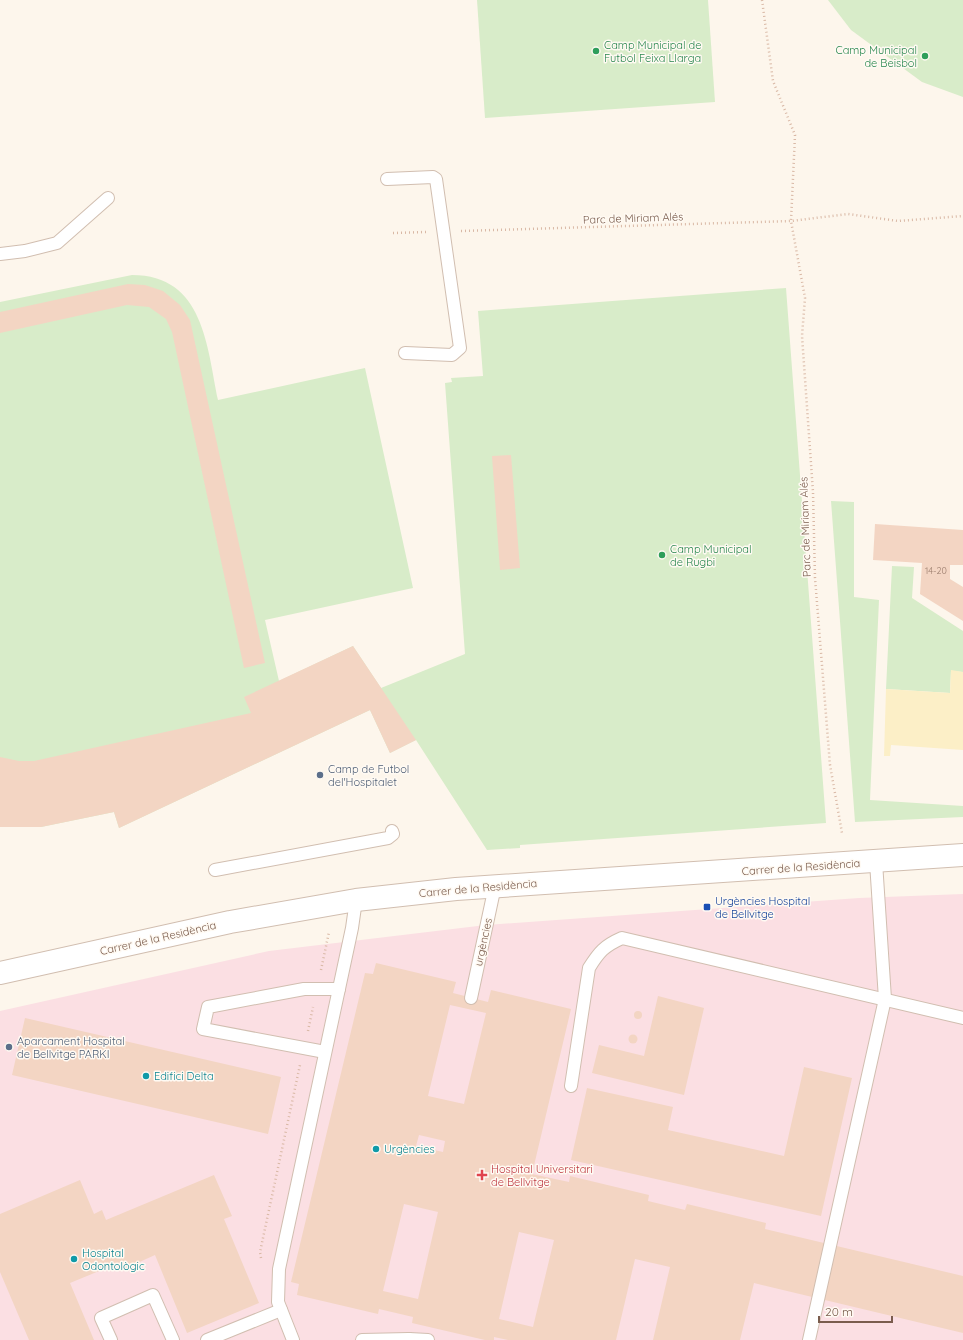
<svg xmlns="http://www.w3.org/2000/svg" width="963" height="1340" viewBox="0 0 963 1340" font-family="Quicksand,sans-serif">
<rect width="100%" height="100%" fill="#fdf6ec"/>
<path fill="#fbdfe3" d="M963,894V1340H0V1011L269,951L486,925L859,898Z"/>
<g fill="#d8ecc9">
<path d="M477,0H708L715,102L485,118Z"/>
<path d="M828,0H963V97L922,82L851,30Z"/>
<path d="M132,275C204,275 207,347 218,400L365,368L413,588L265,620L279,681L353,646L381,688L465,654L445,383L452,382L451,378L483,376L478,311L786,288L826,823L520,845V848L487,850L416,740L390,753L370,710L119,828L114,812L41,827H0V302Z"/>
<path d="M831,501L854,502V597L879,600L870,800L963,806V817L855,822Z"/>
<path d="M892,566L914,567L912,598L963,631V672L951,671L950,693L886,689Z"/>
</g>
<path fill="#fcefc7" d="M951,670L963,672V750L891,745L890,756H884L886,689L950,693Z"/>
<g fill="#f3d5c3" fill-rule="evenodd">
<path d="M128,284L145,285L163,291L180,305L190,320L265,663L244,668L172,332L166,319L149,307L127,305L0,333V312Z"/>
<path d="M511,455L520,568L500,570L492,456Z"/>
<path d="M875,524L963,530V565H950V579L963,587V621L920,594L922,563L873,560Z"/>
<path d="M353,646L416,740L390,753L370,710L119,828L114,812L41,827H0V757L19,761H34L251,713L244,697Z"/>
<path d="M376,963L456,982L453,993L488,1002L491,990L571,1009L532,1174L569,1182L570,1176L649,1195L648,1201L685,1210L687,1204L766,1223L765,1229L963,1276V1333L754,1283L740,1340H653L670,1267L635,1259L616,1340H508L494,1337V1340H485L412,1323L413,1317L379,1309L378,1314L297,1295L299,1284L291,1282L365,973L373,974ZM450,1005L486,1013L464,1104L428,1096ZM419,1135L445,1141L443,1152L416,1146ZM404,1204L438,1212L418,1299L383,1291ZM519,1232L554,1240L533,1327L499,1319Z"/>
<path d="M658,996L704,1008L684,1095L592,1073L599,1045L644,1056Z"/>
<circle cx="638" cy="1015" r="4"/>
<path d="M25,1018L281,1077L268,1134L12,1075Z"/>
<circle cx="633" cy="1039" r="4.5"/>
<path d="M804,1067L852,1078L821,1216L571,1160L587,1088L673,1107L668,1130L784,1156Z"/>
<path d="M214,1175L232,1216L224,1219L259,1303L187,1333L155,1255L124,1269L121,1262L70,1283L94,1340H29L0,1272V1214L80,1180L94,1214L102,1210L106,1220Z"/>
</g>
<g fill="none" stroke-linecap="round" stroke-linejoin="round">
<g stroke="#d1beb0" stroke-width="14">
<g id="lane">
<path d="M387,179L433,177L436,179L460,348L452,355L405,353"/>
<path d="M0,254L25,251L57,243L108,198"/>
<path d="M215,870L388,838L393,834L392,831"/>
<path d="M471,998L495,886"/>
<path d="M325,1052L203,1029L208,1007L304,989H339"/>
<path d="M571,1086L589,968C599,952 604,946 622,938L963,1018"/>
<path d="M409,1339L428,1340"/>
<path d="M111,1340L101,1318L153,1295L173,1340"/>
<path d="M207,1340L281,1310"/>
<path d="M293,1340L278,1302L279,1269L352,928L356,900"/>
<path d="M362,1340L409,1339L406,1340"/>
<path d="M809,1340L885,999L876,862"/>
</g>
</g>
<g stroke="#d1beb0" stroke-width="24">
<path id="street" d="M0,973L230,922L356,900L456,889L963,855"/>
</g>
<g stroke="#d9b8a5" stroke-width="2.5" stroke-dasharray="1 3" stroke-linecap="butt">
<path d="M762,0L773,81L795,135L791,221L805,298L802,336L813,492L815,578L830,765L842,833"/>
<path d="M461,231L791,221L848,214L898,221L963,216"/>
<path d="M393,233L426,232"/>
<path d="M321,970L329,932"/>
<path d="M308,1031L313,1007"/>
<path d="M261,1258L260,1252L300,1065"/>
</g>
<use href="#lane" stroke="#fff" stroke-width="12"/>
<use href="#street" stroke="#fff" stroke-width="22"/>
</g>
<g fill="#2e9e5b" stroke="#fffaf3" stroke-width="1.5">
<circle cx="596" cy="51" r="4"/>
<circle cx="925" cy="56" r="4"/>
<circle cx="662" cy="555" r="4"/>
</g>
<g fill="#5c6f8a" stroke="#fffaf3" stroke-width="1.5">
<circle cx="320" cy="775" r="4"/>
<circle cx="9" cy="1047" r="4"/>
</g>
<rect fill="#1a4fb4" stroke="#fffaf3" stroke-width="1.5" x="703" y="903" width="8" height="8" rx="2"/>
<g fill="#0f9aa8" stroke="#fffaf3" stroke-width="1.5">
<circle cx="146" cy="1076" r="4"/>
<circle cx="376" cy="1149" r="4"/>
<circle cx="74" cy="1259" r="4"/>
</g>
<path fill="#e0444e" stroke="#fffaf3" stroke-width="1.5" d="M480 1169h4v4h4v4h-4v4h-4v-4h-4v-4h4z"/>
<g text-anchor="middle" stroke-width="3" stroke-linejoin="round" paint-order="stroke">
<g font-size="9" fill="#987a6a">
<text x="936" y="574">14-20</text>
</g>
<g font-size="11" fill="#27864d" stroke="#fffaf3" text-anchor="start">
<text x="604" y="49">Camp Municipal de<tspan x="604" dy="13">Futbol Feixa Llarga</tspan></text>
<text x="917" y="54" text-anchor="end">Camp Municipal<tspan x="917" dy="13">de Beisbol</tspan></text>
<text x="670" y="553">Camp Municipal<tspan x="670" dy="13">de Rugbi</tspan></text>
</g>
<g font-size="11" fill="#7a5c4d" stroke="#fffaf3">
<text transform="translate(633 218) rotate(-2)" y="4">Parc de Miriam Alés</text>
<text transform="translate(805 527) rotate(-92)" y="4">Parc de Miriam Alés</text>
<text transform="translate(801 867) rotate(-4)" y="4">Carrer de la Residència</text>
<text transform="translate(478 888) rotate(-5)" y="4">Carrer de la Residència</text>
<text transform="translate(158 938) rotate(-13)" y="4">Carrer de la Residència</text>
<text transform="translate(483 942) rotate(-78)" y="4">urgències</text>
</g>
<g font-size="11" fill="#4e5e75" stroke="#fffaf3" text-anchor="start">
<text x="328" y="773">Camp de Futbol<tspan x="328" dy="13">del'Hospitalet</tspan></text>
<text x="17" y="1045">Aparcament Hospital<tspan x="17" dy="13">de Bellvitge PARKI</tspan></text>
</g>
<g font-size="11" fill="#164399" stroke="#fffaf3" text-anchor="start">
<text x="715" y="905">Urgències Hospital<tspan x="715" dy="13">de Bellvitge</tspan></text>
</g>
<g font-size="11" fill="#0d838f" stroke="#fffaf3" text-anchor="start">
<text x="154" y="1080">Edifici Delta</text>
<text x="384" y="1153">Urgències</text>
<text x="82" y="1257">Hospital<tspan x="82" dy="13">Odontològic</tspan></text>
</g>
<g font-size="11" fill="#be3a42" stroke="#fffaf3" text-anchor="start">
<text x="491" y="1173">Hospital Universitari<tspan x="491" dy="13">de Bellvitge</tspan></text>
</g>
</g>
<path d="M819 1316v6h73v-6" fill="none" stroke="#7a5c4d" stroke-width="2"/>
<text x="825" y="1316" font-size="12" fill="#7a5c4d" stroke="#fffaf3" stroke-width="3" paint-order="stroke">20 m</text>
</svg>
